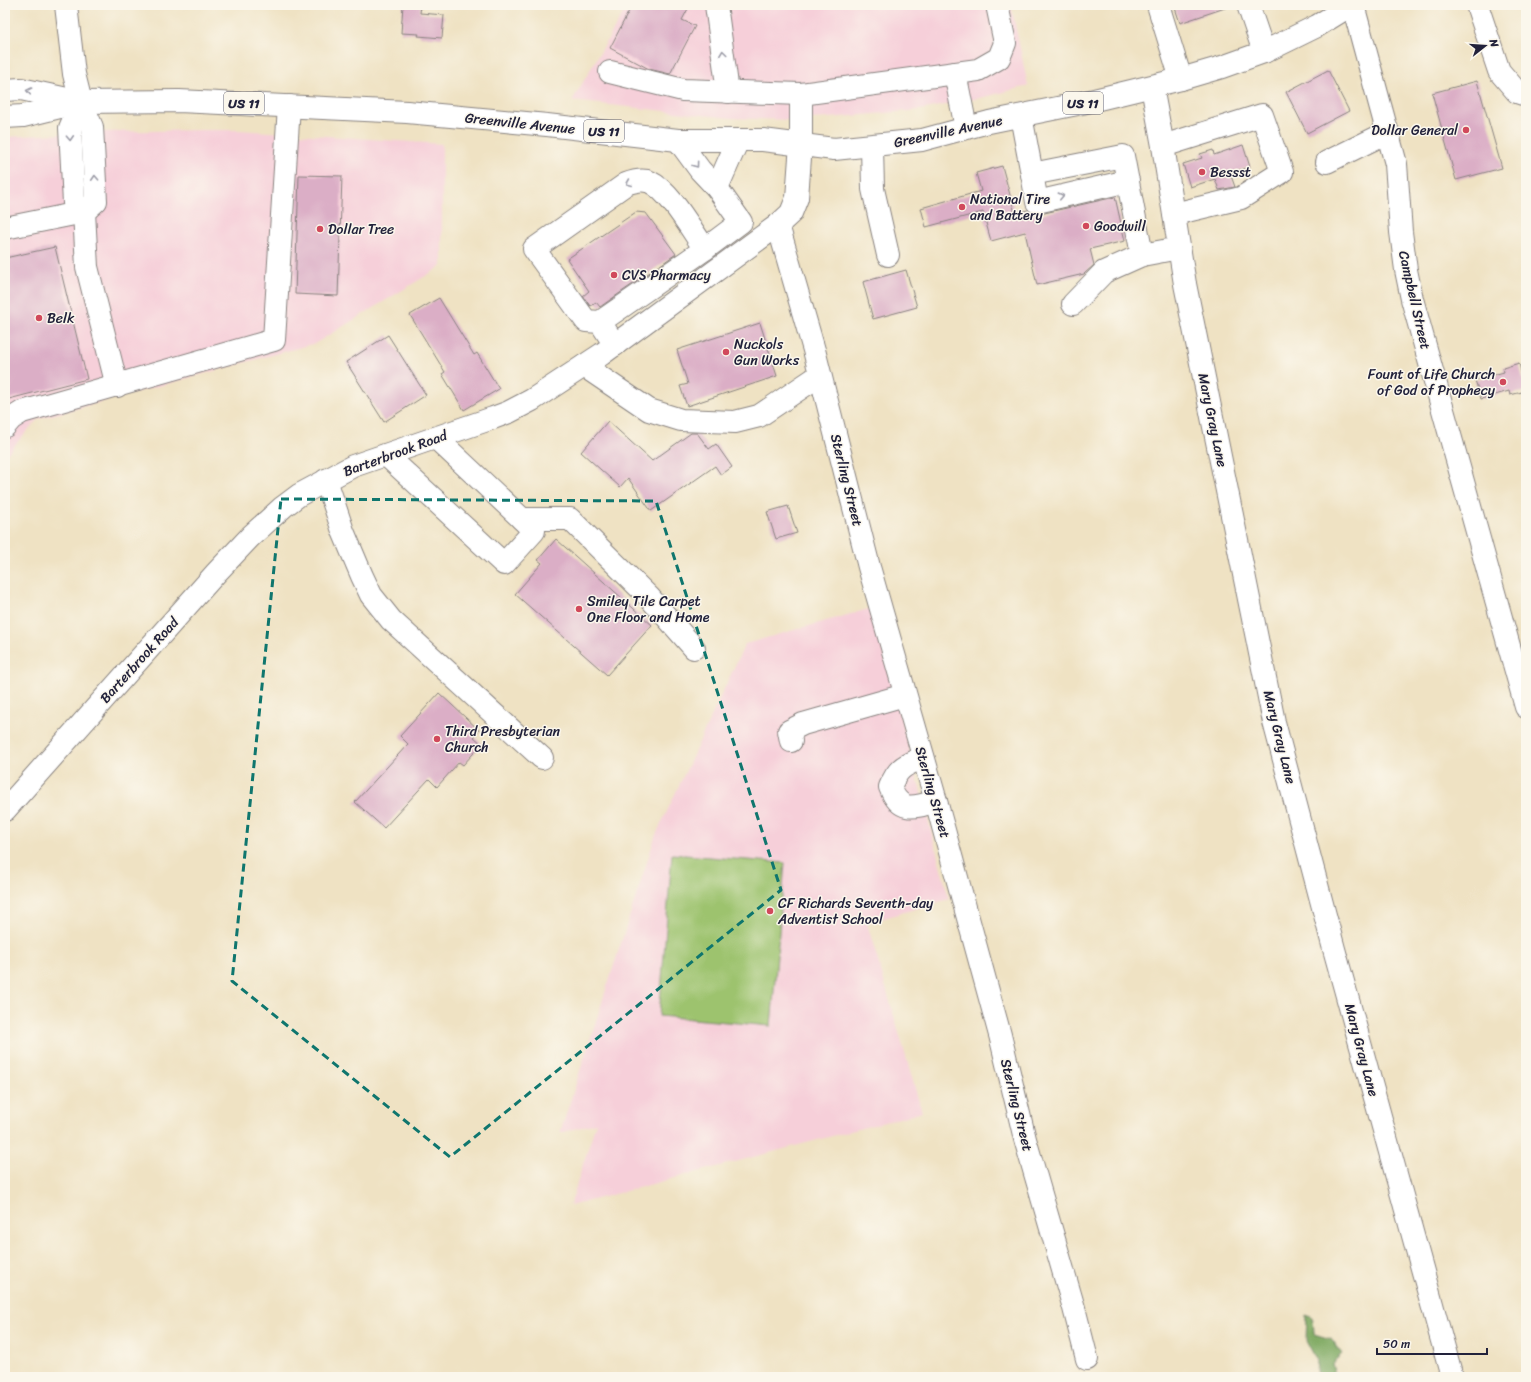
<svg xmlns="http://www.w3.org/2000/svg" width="1531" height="1382" viewBox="0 0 1531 1382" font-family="Sriracha,sans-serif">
<rect width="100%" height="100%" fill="#fbf7ec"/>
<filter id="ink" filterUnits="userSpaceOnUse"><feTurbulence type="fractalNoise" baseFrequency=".025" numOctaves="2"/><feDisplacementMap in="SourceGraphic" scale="8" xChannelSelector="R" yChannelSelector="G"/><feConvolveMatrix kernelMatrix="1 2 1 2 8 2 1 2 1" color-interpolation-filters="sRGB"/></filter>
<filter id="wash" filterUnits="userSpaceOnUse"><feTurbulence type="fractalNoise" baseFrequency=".012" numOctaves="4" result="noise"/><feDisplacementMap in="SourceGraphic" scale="16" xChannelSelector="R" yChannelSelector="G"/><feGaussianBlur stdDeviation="0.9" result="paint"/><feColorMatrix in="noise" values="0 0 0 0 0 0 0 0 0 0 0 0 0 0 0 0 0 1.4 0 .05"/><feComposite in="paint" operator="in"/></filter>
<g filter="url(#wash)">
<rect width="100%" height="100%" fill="#efe2c3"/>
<g fill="#f6cfd9">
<path d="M628,5H1011L1028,86L980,98L920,110L829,118L791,120L731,118L572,101Z"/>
<path d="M201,130H239L442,144V266L316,343L38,419L5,456V137L101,132Z"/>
<path d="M872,608L949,899L867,923L922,1112L570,1206L596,1123L560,1133L655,837L745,644Z"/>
</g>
<path fill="#9dc36e" stroke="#607254" d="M672,854L785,863L771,1026L659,1016Z"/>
<path fill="#7ea961" stroke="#50664e" d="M1307,1315L1313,1318L1314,1334L1331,1339L1342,1354L1332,1363L1335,1377H1321L1316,1372L1317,1361L1306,1340Z"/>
<g id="blocks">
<g fill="#dbaec6">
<path d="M403,5H421L420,13L444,15L442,38L418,36L419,34L401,33Z"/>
<path d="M632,5H657L665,9L667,5H690L682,20L695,26L670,74L649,69L610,48Z"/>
<path d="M1174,5H1228V7L1180,23Z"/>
<path d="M1328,70L1349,111L1307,133L1286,92Z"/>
<path d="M1477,81L1502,168L1456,180L1432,93Z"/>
<path d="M1243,145L1250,167L1230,173L1235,187L1219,190L1215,179L1190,187L1183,164L1202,158L1200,154L1213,150L1214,155Z"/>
<path d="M1002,166L1015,213L1028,210L1033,214H1040L1115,197L1125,241L1090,249L1094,265L1084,274L1037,285L1025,232L991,241L983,212L926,227L921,208L981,191L976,173Z"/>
<path d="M299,175L342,176L338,296L295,294Z"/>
<path d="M636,212L646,213L676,254L600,307L596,302L590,306L583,296L589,291L567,259Z"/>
<path d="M55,247L87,379L5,400V258Z"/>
<path d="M906,270L917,307L873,319L863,282Z"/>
<path d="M439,298L474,355L477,353L499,389L464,410L442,374L445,372L410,315Z"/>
<path d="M760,323L777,376L687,406L680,386L688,384L677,350Z"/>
<path d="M388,335L426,395L384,422L346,362Z"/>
<path d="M1519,363L1526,391L1510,395L1509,391L1481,399L1475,380L1504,372L1503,368Z"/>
<path d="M608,421L652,461L691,433H697L709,449L716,444L732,467L721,475L715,466L651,511L628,478L620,487L581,452Z"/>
<path d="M788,506L797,533L776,539L767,512Z"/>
<path d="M556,539L652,625L607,675L515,594L542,563L538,560Z"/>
<path d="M439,693L479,730L474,737L482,744L463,765L459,762L437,787L429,779L384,828L355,802L408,744L400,736Z"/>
</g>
</g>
</g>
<g filter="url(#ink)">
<use href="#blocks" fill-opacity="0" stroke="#88827f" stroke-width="1"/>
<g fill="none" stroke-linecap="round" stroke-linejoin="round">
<g stroke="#88827f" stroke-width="24">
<g id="minor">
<path d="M716,5L728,92"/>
<path d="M1158,5L1181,79"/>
<path d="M1248,5L1264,52"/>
<path d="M1353,5L1396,164L1401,232L1406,270L1412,299L1526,707"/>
<path d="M1477,5L1499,71L1517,92L1526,95"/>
<path d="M610,72L683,90L801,94"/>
<path d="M955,73L966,128"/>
<path d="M1152,87L1163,146L1185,284L1274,722L1334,949L1452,1377"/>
<path d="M81,102L70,128L74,203L84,212L87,267L117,386"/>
<path d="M1021,116L1032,174L1123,156L1142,255L1179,248"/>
<path d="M678,140L700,170L717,188L741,222L705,249"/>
<path d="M872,146L873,189L888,255"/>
<path d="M1163,146L1262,115L1282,172L1241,198L1174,214"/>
<path d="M1327,162L1388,132"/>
<path d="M1032,174L1037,202L1128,181"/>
<path d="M717,188L738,140"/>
<path d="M778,225L814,350L869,567L936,801L1000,1035L1025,1139L1074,1308L1087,1359"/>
<path d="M5,228L84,212L96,201L92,127L81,102L74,74L66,5"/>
<path d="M1073,304L1104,272L1142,255"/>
<path d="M600,322L586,321L534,249L626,184C634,181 643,179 650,182C670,191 692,231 705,249L600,322L615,345"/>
<path d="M584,366L649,410L681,420L735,422L759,416L820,375"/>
<path d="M5,426L11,419L22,412L274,340L289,106"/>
<path d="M436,438L522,519H570L649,597L694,648"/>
<path d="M386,455L504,564L534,531L522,519"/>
<path d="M326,480L343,531L362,576L371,595L391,620L542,758"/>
<path d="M791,741L789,731L803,724L905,695"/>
<path d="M923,757C904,766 898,767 890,787C900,813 913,808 936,801"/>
<path d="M5,810L216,573L251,536L283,507L299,495L353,466L493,418L509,412L532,400L602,354L778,225L791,213L797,198L801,144V94L978,70L999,58L1005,43L997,5"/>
</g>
</g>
<g stroke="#88827f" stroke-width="24">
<g id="major">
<path d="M5,90L21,89L81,102L179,101L407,112L547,125L678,140H763L834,149L922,140L989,122L1082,103L1181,79L1222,67L1264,52L1317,26L1351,5"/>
<path d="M5,117L23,116L76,103"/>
</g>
</g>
<use href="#minor" stroke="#fff" stroke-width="22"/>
<use href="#major" stroke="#fff" stroke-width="22"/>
</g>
<defs><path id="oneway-chevron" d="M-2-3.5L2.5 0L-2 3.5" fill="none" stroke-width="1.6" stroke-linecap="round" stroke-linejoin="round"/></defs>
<g stroke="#9c9ca7">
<use href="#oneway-chevron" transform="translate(723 53) rotate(-98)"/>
<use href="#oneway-chevron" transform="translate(29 91) rotate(-168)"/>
<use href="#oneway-chevron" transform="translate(70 138) rotate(87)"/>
<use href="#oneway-chevron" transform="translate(696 165) rotate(54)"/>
<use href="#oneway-chevron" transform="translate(95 178) rotate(-93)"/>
<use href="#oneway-chevron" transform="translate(629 183) rotate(157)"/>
<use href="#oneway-chevron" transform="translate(1061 196) rotate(-13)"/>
</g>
</g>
<path fill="none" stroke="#0f766e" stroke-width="3" stroke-dasharray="8 5" stroke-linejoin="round" d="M281,499L656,501L781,890L450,1157L232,981Z"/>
<g fill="#d1495b" stroke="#fbf7ec" stroke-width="1.5">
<circle cx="1466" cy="130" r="4"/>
<circle cx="1202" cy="172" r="4"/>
<circle cx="962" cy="207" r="4"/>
<circle cx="1086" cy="226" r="4"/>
<circle cx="320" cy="229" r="4"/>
<circle cx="614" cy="275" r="4"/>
<circle cx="39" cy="318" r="4"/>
<circle cx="726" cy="352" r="4"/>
<circle cx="1503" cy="382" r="4"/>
<circle cx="579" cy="609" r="4"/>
<circle cx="437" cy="739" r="4"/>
<circle cx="770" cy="911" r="4"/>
</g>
<g text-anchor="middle" stroke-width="3" stroke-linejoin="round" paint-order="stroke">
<g fill="#fbf7ec" stroke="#636270" stroke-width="1">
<rect x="224" y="92" width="40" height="22" rx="3"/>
<rect x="1063" y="92" width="40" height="22" rx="3"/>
<rect x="584" y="120" width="40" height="22" rx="3"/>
</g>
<g font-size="13" font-weight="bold" fill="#22223b">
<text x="244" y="108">US 11</text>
<text x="1083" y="108">US 11</text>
<text x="604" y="136">US 11</text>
</g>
<g font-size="14" fill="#22223b" stroke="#fbf7ec">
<text transform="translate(520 123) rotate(6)" y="5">Greenville Avenue</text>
<text transform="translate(948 131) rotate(-12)" y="5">Greenville Avenue</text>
<text transform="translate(1415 300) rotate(77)" y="5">Campbell Street</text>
<text transform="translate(1213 420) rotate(78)" y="5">Mary Gray Lane</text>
<text transform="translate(395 453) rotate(-20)" y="5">Barterbrook Road</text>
<text transform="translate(847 480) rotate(76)" y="5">Sterling Street</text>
<text transform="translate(139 660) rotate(-48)" y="5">Barterbrook Road</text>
<text transform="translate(1280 737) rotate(76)" y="5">Mary Gray Lane</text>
<text transform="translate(933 792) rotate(74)" y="5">Sterling Street</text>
<text transform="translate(1362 1050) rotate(75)" y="5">Mary Gray Lane</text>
<text transform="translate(1017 1105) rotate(76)" y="5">Sterling Street</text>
</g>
<g font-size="14" fill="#22223b" stroke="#fbf7ec" text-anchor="start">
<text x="1458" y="135" text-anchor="end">Dollar General</text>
<text x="1210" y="177">Bessst</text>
<text x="970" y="204">National Tire<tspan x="970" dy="16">and Battery</tspan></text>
<text x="1094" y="231">Goodwill</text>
<text x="328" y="234">Dollar Tree</text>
<text x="622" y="280">CVS Pharmacy</text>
<text x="47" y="323">Belk</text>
<text x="734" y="349">Nuckols<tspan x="734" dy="16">Gun Works</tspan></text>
<text x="1495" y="379" text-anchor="end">Fount of Life Church<tspan x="1495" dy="16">of God of Prophecy</tspan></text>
<text x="587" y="606">Smiley Tile Carpet<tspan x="587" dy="16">One Floor and Home</tspan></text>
<text x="445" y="736">Third Presbyterian<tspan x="445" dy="16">Church</tspan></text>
<text x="778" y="908">CF Richards Seventh-day<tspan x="778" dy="16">Adventist School</tspan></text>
</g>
</g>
<rect width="1531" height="1382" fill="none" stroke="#fbf7ec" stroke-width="20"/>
<g transform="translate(1485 46) rotate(73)" stroke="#fbf7ec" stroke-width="3" paint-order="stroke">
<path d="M0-3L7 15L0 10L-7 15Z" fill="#22223b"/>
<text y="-6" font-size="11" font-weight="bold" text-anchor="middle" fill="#22223b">N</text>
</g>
<path d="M1377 1348v6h110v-6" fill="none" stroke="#22223b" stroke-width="2"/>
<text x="1383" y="1348" font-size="12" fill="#22223b" stroke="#fbf7ec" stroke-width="3" paint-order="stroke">50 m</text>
</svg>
